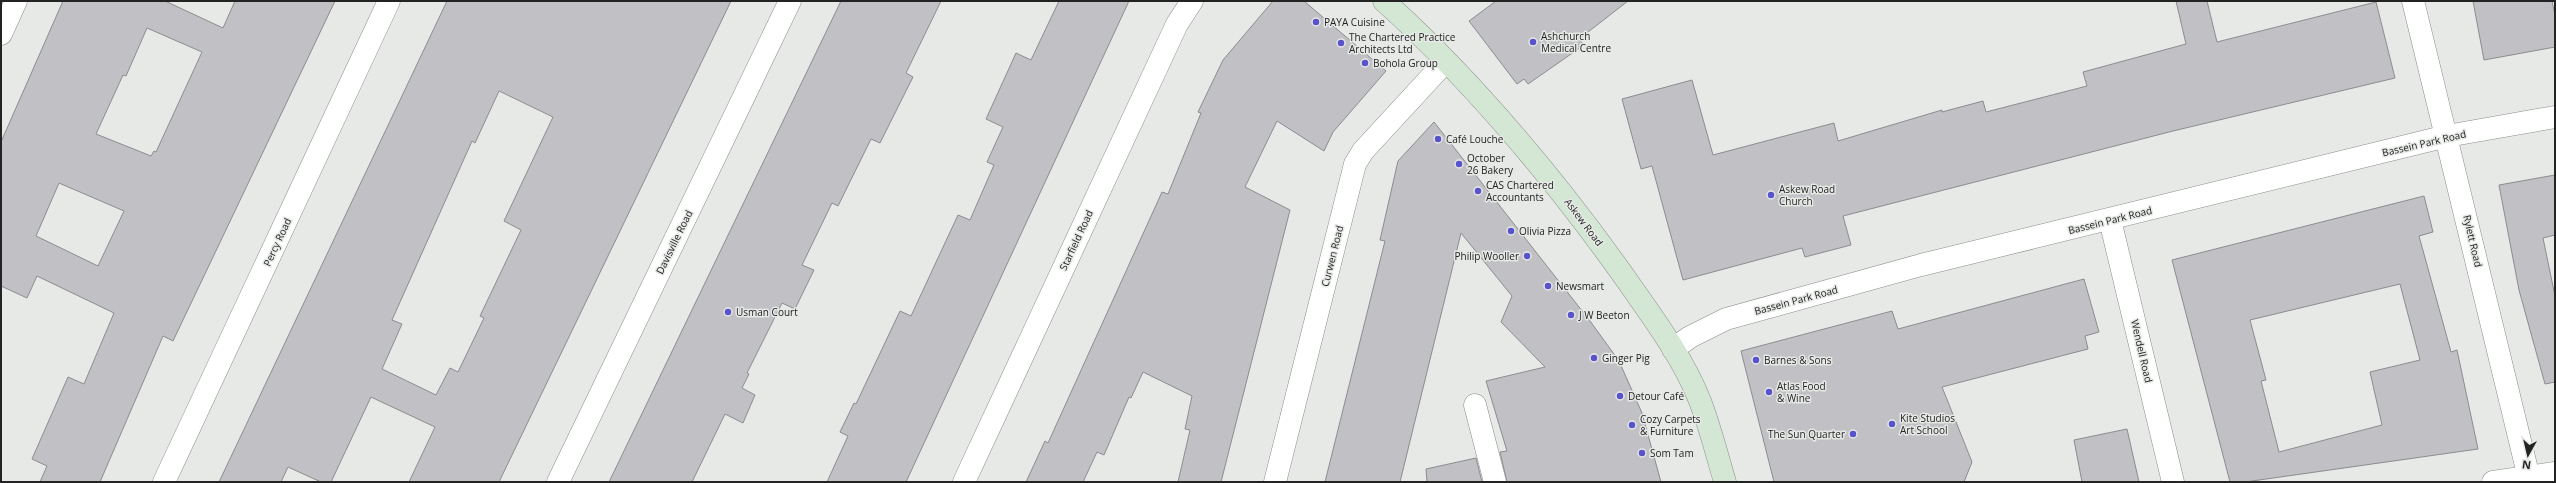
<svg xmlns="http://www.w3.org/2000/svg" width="2556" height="483" viewBox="0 0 2556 483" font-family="'Open Sans',sans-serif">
<rect width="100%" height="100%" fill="#e6e9e6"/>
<g fill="#c1c1c5" stroke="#8c8c90" fill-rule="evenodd">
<path d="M63,1H165L223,28L235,1H335L173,341L163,336L100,482H40L47,466L32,459L68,377L84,384L114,313L37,276L27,298L1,286V142ZM147,28L202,52L156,152L154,151L151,156L96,134L123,75L126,76ZM59,183L124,211L98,266L36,236Z"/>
<path d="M447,1H731L499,482H409L435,427L371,397L331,482H321L288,467L281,482H219ZM499,91L553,117L504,221L521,230L480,316L484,318L458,372L450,368L436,395L382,369L402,324L392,320L472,141L475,143Z"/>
<path d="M841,1H941L906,73L913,77L880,143L871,139L838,206L832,203L802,265L814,270L795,309L782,303L747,373L749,374L742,388L755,395L743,423L725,414L692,482H609Z"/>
<path d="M1059,1H1129L906,482H827L848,436L840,432L854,403L856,404L900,311L911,316L958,215L970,220L994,165L987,162L1003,127L986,119L1016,53L1031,60Z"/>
<path d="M1273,1H1304L1386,71L1333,132L1324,151L1277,121L1245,187L1290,210L1221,482H1178L1190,430L1185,429L1192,396L1143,372L1131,398L1129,397L1104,455L1097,452L1083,482H1026L1045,441L1048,443L1162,192L1168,194L1201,113L1198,112L1223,60Z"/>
<path d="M1496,1H1628L1579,39L1584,45L1528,84L1524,79L1517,84L1469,21Z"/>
<path d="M2176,1H2207L2217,42L2376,2L2395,78L2173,131L1843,216L1851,245L1805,257L1802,248L1683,280L1652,166L1641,169L1622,99L1692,80L1713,155L1834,123L1838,141L1942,110V112L1983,101L1986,112L2087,86L2083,72L2186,44Z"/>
<path d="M2473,1H2552L2555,15V47L2484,60Z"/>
<path d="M1434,122L1590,321L1619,361L1642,413L1661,482H1507L1500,452L1507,451L1486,381L1545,367L1501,322L1512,296L1461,233L1400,482H1325L1385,241L1380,240L1398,161Z"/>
<path d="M2555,175V235L2543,238L2555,296V382L2545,384L2519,290L2499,185Z"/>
<path d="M2424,196L2433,232L2419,236L2451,352L2457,350L2478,449L2245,482H2230L2172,260ZM2400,284L2420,360L2370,372L2382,425L2279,452L2261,381L2266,380L2250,320Z"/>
<path d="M2084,279L2099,332L2085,336L2088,349L1942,387L1972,462L1964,482H1774L1741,351L1892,311L1898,329Z"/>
<path d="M2127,429L2139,482H2082L2074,440Z"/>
<path d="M1476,458L1482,482H1427L1426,469Z"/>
</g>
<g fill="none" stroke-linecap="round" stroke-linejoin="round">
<g stroke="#8b8d8b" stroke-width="23">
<g id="minor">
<path d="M2413,1L2530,482"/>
<path d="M1,34L16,1"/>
<path d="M2110,220L2173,482"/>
<path d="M1673,349L1690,337L1726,319L1921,265L2447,136L2555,117"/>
<path d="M1475,405L1495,482"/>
<path d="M164,482L389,1"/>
<path d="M558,482L790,1"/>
<path d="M964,482L1177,24L1192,1"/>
<path d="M1275,482L1355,164L1363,151L1446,61"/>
<path d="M2493,482L2555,473"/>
</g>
</g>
<g stroke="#8b8d8b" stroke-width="23">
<path id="secondary" d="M1384,1C1473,81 1559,184 1628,282C1654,319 1683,358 1700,401C1710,427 1717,455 1725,482"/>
</g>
<use href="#minor" stroke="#fff" stroke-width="22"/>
<use href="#secondary" stroke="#d3e7d4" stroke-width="22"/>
</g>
<g fill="#5953cb" stroke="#e6e9e6" stroke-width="1.5">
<circle cx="1316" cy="22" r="4"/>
<circle cx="1533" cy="42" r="4"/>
<circle cx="1341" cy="43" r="4"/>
<circle cx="1365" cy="63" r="4"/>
<circle cx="1438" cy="139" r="4"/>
<circle cx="1459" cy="164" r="4"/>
<circle cx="1478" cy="191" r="4"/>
<circle cx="1771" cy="195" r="4"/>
<circle cx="1511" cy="231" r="4"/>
<circle cx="1527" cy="256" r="4"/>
<circle cx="1548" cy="286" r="4"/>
<circle cx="728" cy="312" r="4"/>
<circle cx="1571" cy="315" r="4"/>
<circle cx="1594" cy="358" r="4"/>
<circle cx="1756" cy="360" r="4"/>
<circle cx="1769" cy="392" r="4"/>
<circle cx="1620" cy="396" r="4"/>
<circle cx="1892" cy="424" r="4"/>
<circle cx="1632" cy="425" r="4"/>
<circle cx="1853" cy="434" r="4"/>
<circle cx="1642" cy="453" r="4"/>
</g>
<g text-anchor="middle" stroke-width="3" stroke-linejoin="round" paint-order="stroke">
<g font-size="10" fill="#222322" stroke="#e6e9e6" text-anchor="start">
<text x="1324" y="26">PAYA Cuisine</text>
<text x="1541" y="40">Ashchurch<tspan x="1541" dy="12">Medical Centre</tspan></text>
<text x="1349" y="41">The Chartered Practice<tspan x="1349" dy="12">Architects Ltd</tspan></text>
<text x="1373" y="67">Bohola Group</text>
<text x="1446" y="143">Café Louche</text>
<text x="1467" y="162">October<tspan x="1467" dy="12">26 Bakery</tspan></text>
<text x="1486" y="189">CAS Chartered<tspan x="1486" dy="12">Accountants</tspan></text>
<text x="1779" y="193">Askew Road<tspan x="1779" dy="12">Church</tspan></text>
<text x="1519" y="235">Olivia Pizza</text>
<text x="1519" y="260" text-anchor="end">Philip Wooller</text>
<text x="1556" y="290">Newsmart</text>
<text x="736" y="316">Usman Court</text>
<text x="1579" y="319">J W Beeton</text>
<text x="1602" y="362">Ginger Pig</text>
<text x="1764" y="364">Barnes &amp; Sons</text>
<text x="1777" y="390">Atlas Food<tspan x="1777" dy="12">&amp; Wine</tspan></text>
<text x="1628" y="400">Detour Café</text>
<text x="1900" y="422">Kite Studios<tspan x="1900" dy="12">Art School</tspan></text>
<text x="1640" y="423">Cozy Carpets<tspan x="1640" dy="12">&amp; Furniture</tspan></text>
<text x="1845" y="438" text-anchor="end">The Sun Quarter</text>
<text x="1650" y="457">Som Tam</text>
</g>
<g font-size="10" fill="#222322" stroke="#e6e9e6">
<text transform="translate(2424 143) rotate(-13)" y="4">Bassein Park Road</text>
<text transform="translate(2110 220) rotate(-14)" y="4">Bassein Park Road</text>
<text transform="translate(1584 222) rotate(53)" y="4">Askew Road</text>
<text transform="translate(1076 240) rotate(-65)" y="4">Starfield Road</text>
<text transform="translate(2473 241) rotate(77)" y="4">Rylett Road</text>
<text transform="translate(277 242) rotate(-65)" y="4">Percy Road</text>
<text transform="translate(674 242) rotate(-64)" y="4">Davisville Road</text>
<text transform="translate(1332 256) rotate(-76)" y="4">Curwen Road</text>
<text transform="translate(1796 300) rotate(-15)" y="4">Bassein Park Road</text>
<text transform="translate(2142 351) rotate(77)" y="4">Wendell Road</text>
</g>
</g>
<rect width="2556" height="483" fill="none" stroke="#222322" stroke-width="4"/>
<g transform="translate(2528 455) rotate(188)" stroke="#e6e9e6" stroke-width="3" paint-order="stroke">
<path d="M0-3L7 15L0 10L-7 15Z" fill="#222322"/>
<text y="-6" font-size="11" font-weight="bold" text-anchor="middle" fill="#222322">N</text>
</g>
</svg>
